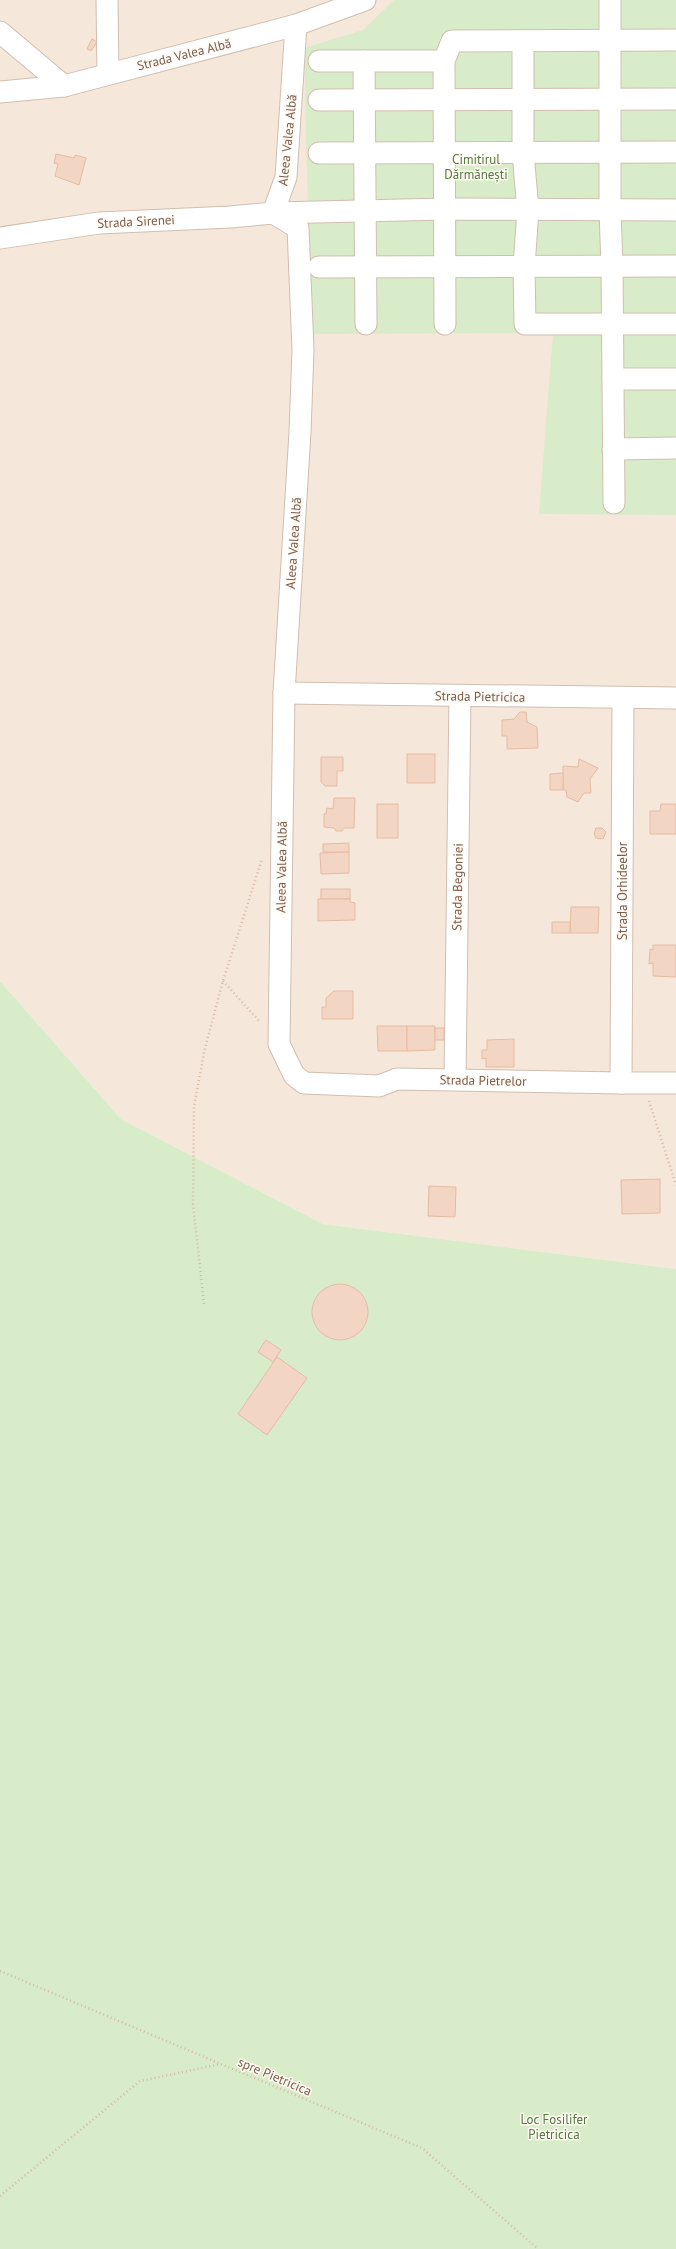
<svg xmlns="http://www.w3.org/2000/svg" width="676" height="2249" viewBox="0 0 676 2249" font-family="'PT Sans',sans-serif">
<rect width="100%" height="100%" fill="#fdf6ec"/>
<path fill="#f5e8da" d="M0,0H676V1269L323,1224L121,1119L0,981Z"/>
<g fill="#d8ecc9">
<path d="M394,0H676V515L539,514L553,333L311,334L304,48L363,30Z"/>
<path d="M0,981L121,1119L323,1224L676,1269V2249H0Z"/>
</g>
<g fill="#f3d5c3" stroke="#e6bba3">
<path d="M92,39L97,42L91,51L87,49Z"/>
<path d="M56,154L74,158L75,155L86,158L79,185L55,176L58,164L54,163Z"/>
<path d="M520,712H526L527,722L537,727L538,748L507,749V736H502V720L514,719Z"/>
<rect x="407" y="754" width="28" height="29"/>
<path d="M321,757H343V771H337V786H325L321,782Z"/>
<path d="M579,759L598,768L590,779L591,793H584L578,802L567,797L566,790H563V766L578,767Z"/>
<path d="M563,773V790H550V774Z"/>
<path d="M334,798H355L354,828H344L342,831H336L334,828L324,827V814H326L327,808L333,809Z"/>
<rect x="377" y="804" width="21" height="34"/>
<path d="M661,804H676V834H650V811H660Z"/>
<path d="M596,828H602L606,832L603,839L596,838L594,834Z"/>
<path d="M349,843V852H323V844Z"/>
<path d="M349,852V873L321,874L320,853Z"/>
<rect x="321" y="889" width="29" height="10"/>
<path d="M318,899H350V902L355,903V920L318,921Z"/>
<path d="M571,907H599L598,933H570Z"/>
<rect x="552" y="922" width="18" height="11"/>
<path d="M653,945H676V977L653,976V963L649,964L650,949L653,950Z"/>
<path d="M334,991H353V1019H322V1007H326V998Z"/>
<path d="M377,1026H407V1051H378Z"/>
<path d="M407,1026H435V1050L407,1051Z"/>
<rect x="435" y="1028" width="9" height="12"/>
<path d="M514,1039V1067H486V1058L482,1059V1050H487V1040Z"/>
<path d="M660,1179V1213L622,1214L621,1180Z"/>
<path d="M429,1186L456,1187L455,1217L428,1216Z"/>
<circle cx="340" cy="1312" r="28"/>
<path d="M266,1340L281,1350L273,1362L258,1352Z"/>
<path d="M277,1357L307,1378L267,1435L238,1414Z"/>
</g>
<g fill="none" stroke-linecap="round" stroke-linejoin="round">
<g stroke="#d1beb0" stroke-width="23">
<g id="minor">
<path d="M107,0L108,74"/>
<path d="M610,0V211L612,266L614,503"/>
<path d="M0,32L64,86"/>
<path d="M523,41V153L528,210L524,266L525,324H676"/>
<path d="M319,61H444"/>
<path d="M364,61L366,324"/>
<path d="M0,92L64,86L296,25L365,0"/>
<path d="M319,100L676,99"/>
<path d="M319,153L676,152"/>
<path d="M273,213L298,228L303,350L300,432L284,693L279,1044L294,1075L304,1083L379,1086L397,1079L621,1083H676"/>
<path d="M273,213L286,177L296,25"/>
<path d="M0,238L99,223L230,217L273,213L446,209L676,210"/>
<path d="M319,267L676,266"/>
<path d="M445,324L444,61L452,41L676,40"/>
<path d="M613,379H676"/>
<path d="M613,449L676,448"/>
<path d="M284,693L676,698"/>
<path d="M455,1079L460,696"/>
<path d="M621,1083L623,698"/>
</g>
</g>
<g stroke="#d9b8a5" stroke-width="2.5" stroke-dasharray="1 3" stroke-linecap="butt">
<path d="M223,981L260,1022"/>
<path d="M649,1101L676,1185"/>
<path d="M204,1304L193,1204L194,1106L205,1048L223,981L262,859"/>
<path d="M0,1971L221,2064"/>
<path d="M0,2196L140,2081L221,2064L422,2148L538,2249"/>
</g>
<use href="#minor" stroke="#fff" stroke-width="21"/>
</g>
<g text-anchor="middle" stroke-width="3" stroke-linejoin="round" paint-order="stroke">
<g font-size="13" fill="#7a5c4d" stroke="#fffaf3">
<text transform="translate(184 54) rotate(-14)" y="5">Strada Valea Albă</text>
<text transform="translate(287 140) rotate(-84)" y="5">Aleea Valea Albă</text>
<text transform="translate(136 221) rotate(-3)" y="5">Strada Sirenei</text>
<text transform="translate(293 543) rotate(-86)" y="5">Aleea Valea Albă</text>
<text transform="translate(480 696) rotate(1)" y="5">Strada Pietricica</text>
<text transform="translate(281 867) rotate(-89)" y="5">Aleea Valea Albă</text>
<text transform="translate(457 887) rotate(-89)" y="5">Strada Begoniei</text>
<text transform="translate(622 891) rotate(-90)" y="5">Strada Orhideelor</text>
<text transform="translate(483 1080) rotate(1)" y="5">Strada Pietrelor</text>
<text transform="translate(275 2076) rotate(23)" y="5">spre Pietricica</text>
</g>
<g font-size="13" fill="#537a41" stroke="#fffaf3">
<text x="476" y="164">Cimitirul<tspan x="476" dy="15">Dărmănești</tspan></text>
<text x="554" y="2124">Loc Fosilifer<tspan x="554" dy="15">Pietricica</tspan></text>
</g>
</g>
</svg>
